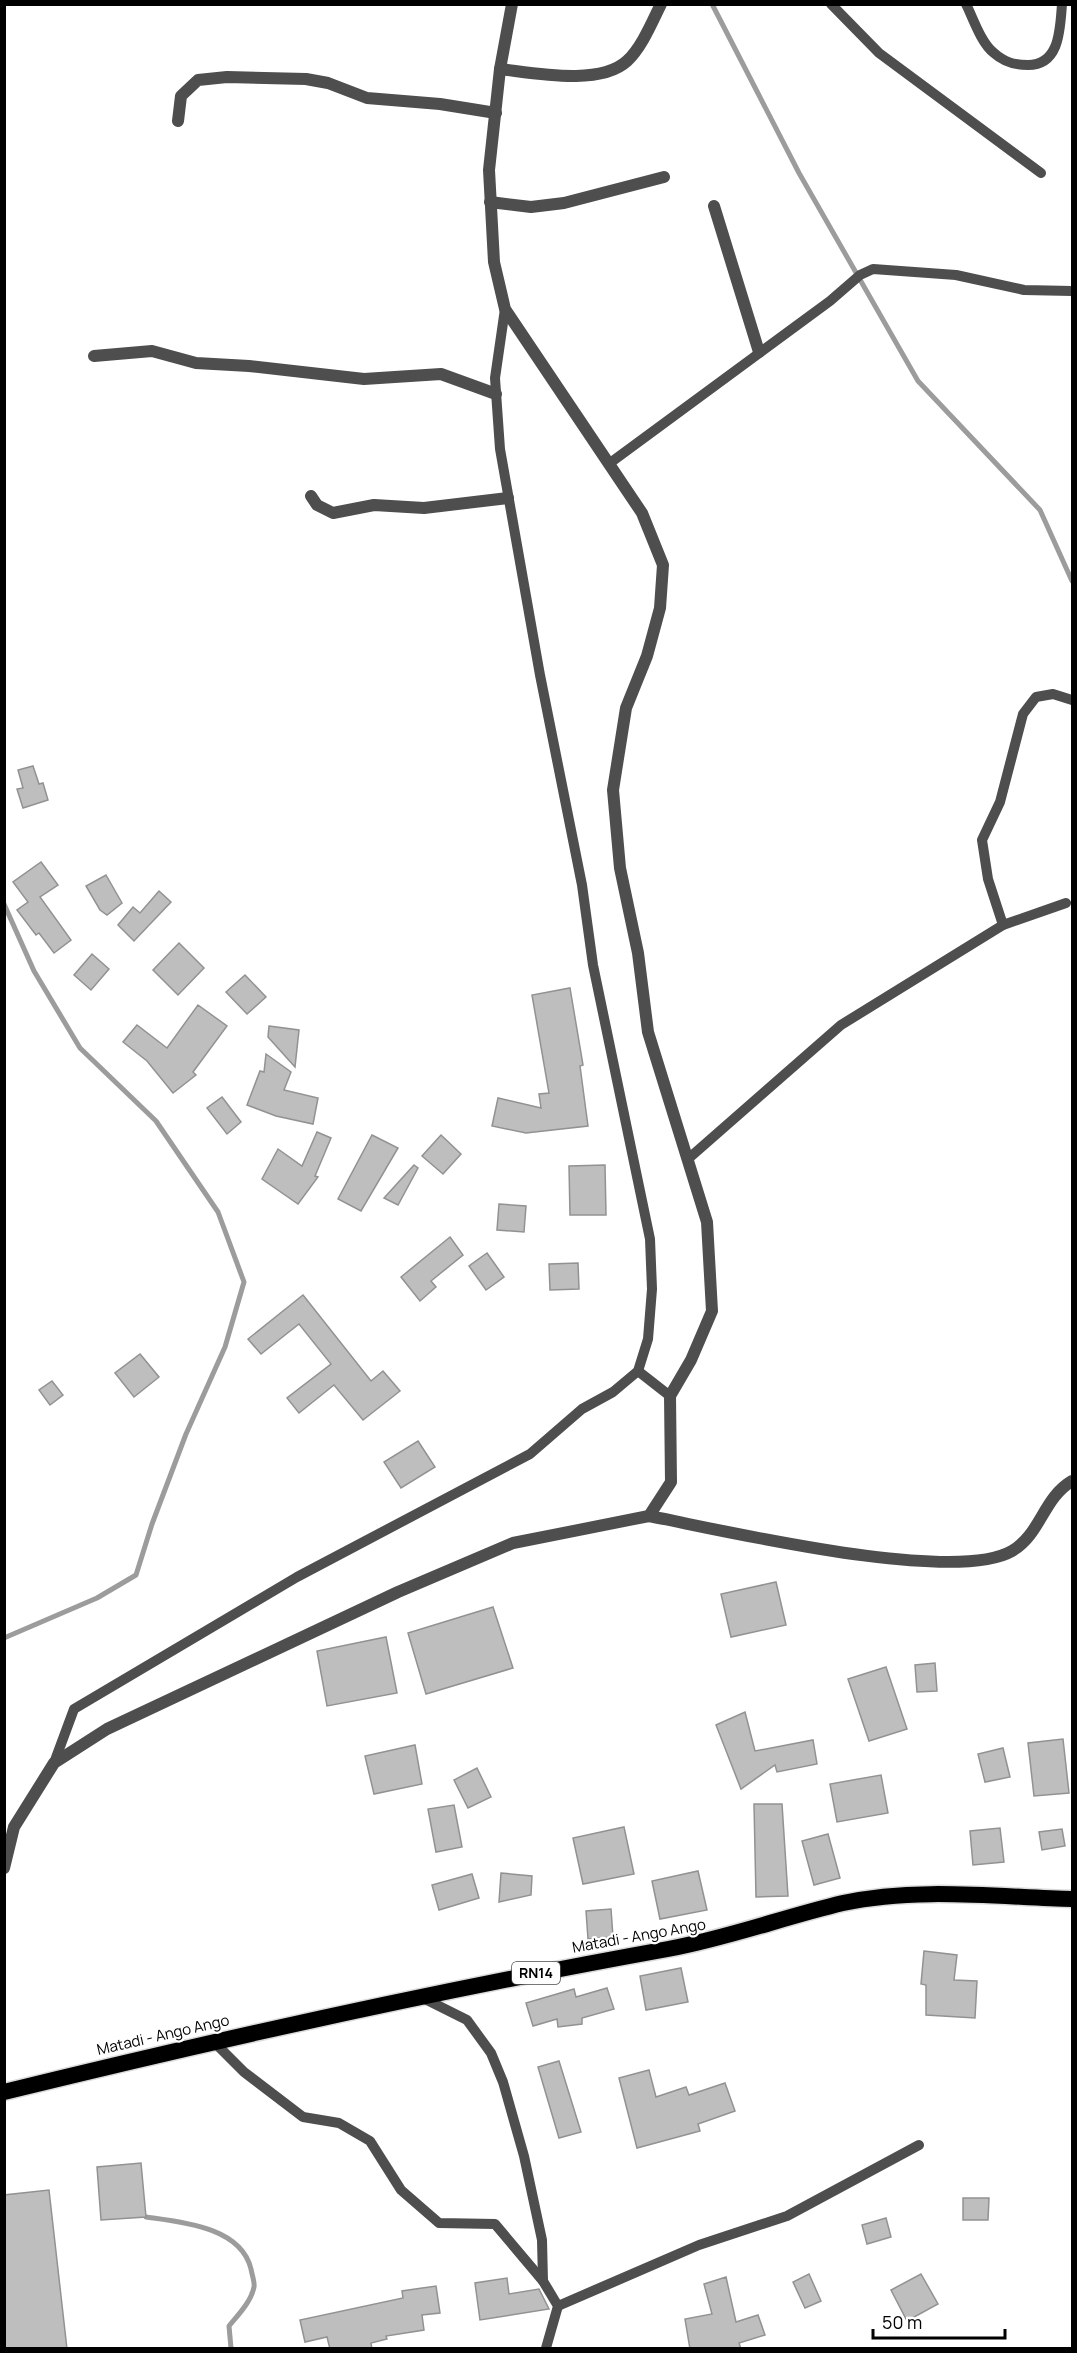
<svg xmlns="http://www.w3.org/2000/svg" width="1077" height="2353" viewBox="0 0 1077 2353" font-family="Manrope,sans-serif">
<rect width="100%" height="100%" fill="#fff"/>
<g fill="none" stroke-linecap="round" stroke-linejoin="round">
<g stroke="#9c9c9c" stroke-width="5">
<path d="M712,4L799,173L918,381L1040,510L1072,581"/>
<path d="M4,904L34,971L80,1048L156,1121L218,1212L244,1282L225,1347L186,1434L152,1524L136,1575L97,1598L4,1638"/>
<path d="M146,2217C182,2222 241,2227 251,2269C252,2275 255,2283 254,2287C251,2302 238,2315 229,2326L231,2348"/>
</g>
</g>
<g fill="#bebebe" stroke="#929292" stroke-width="1.5">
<path d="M33,766L39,784L43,783L48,800L23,808L17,789L23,788L18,770Z"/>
<path d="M41,862L58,885L40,897L71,940L54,953L39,933L36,935L17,910L28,902L13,882Z"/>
<path d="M106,875L122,903L107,915L100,910L86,886Z"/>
<path d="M159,891L171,902L134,941L118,925L133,907L140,913Z"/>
<path d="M179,943L204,968L178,995L153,970Z"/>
<path d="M92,954L109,969L91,990L74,975Z"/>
<path d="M245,975L266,997L247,1014L226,992Z"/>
<path d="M570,988L583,1065L580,1066L588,1126L526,1133L492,1126L498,1098L541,1108L539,1094L549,1093L532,995Z"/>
<path d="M198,1005L227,1026L193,1072L196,1075L173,1093L147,1061L123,1042L137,1025L167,1048Z"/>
<path d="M269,1026L299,1030L295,1067L268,1037Z"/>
<path d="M266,1054L291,1072L284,1090L318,1098L313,1124L276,1116L247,1105L260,1071L264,1072Z"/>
<path d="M222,1097L241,1122L227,1134L207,1108Z"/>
<path d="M317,1132L331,1138L315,1176L318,1177L298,1204L262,1179L278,1149L302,1166Z"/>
<path d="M372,1135L398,1148L361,1211L338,1199Z"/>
<path d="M441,1135L461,1154L443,1174L422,1156Z"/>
<path d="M414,1165L418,1168L398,1205L384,1198Z"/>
<path d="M605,1165L606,1215H570L569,1166Z"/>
<path d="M499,1204L526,1206L524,1232L497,1230Z"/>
<path d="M450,1237L463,1255L431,1281L436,1287L420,1301L401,1277Z"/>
<path d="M487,1253L504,1277L486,1290L469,1266Z"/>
<path d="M578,1263L579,1289L550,1290L549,1264Z"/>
<path d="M303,1295L371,1381L383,1371L400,1391L363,1420L334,1385L299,1413L287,1398L331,1364L299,1324L261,1354L248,1339Z"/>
<path d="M140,1354L159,1377L134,1397L115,1373Z"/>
<path d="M52,1381L63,1395L50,1405L39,1390Z"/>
<path d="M418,1441L435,1467L401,1488L384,1462Z"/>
<path d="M776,1582L786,1625L731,1637L721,1594Z"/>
<path d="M493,1607L513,1668L426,1694L408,1633Z"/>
<path d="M386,1637L397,1693L327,1706L317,1651Z"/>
<path d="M935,1663L937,1691L917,1692L915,1665Z"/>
<path d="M886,1667L907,1729L869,1741L848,1679Z"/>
<path d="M745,1712L755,1751L813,1740L817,1764L777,1772L775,1765L741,1789L716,1725Z"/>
<path d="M1063,1739L1069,1793L1034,1796L1028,1743Z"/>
<path d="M415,1745L422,1784L374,1794L365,1756Z"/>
<path d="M1003,1748L1010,1777L985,1782L978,1754Z"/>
<path d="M477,1768L491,1797L468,1808L454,1780Z"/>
<path d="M881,1775L888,1813L837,1822L830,1784Z"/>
<path d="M754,1804H782L788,1896L756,1897Z"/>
<path d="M454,1805L462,1847L436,1852L428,1809Z"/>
<path d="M624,1827L634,1874L583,1884L573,1838Z"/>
<path d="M1000,1828L1004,1862L973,1865L970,1831Z"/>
<path d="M1062,1829L1065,1846L1042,1850L1039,1832Z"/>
<path d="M828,1834L840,1878L814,1885L802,1841Z"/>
<path d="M698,1871L707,1910L660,1919L652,1881Z"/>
<path d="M501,1873L532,1876L531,1895L499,1902Z"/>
<path d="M472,1874L479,1898L439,1910L432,1885Z"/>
<path d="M611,1909L613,1937L588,1939L586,1911Z"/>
<path d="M924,1951L957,1955L954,1980L977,1981L975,2018L926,2015V1985L921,1984Z"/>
<path d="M681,1968L688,2002L646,2010L640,1976Z"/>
<path d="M607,1988L614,2009L582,2018V2024L558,2027L557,2019L533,2026L526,2003L574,1989L576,1997Z"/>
<path d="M559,2061L581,2132L559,2138L538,2067Z"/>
<path d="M649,2070L656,2097L686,2087L689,2095L725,2083L735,2111L698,2124L700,2131L637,2148L619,2078Z"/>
<path d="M141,2163L146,2217L101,2220L97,2167Z"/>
<path d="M49,2190L67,2349H4V2195Z"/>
<path d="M963,2198H989L988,2220H963Z"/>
<path d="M886,2218L891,2237L867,2244L862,2225Z"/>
<path d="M809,2274L821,2301L805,2308L793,2282Z"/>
<path d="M921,2274L938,2304L907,2321L891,2290Z"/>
<path d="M726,2277L736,2322L758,2315L765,2335L739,2343L741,2349H690L685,2319L712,2314L704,2284Z"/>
<path d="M507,2278L509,2294L539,2289L549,2309L480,2320L475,2283Z"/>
<path d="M436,2286L440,2313L422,2315L424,2330L386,2336L387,2339L371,2343L372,2349H330L327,2337L305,2342L300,2320L403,2298L402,2291Z"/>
</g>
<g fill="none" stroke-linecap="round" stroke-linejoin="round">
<g stroke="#dbdbdb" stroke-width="19">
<path id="trunk" d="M4,2092C224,2038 445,1989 668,1949C728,1938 784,1917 843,1903C917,1887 998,1897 1072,1899"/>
</g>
<g stroke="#4e4e4e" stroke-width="10">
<path d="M831,4L879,53L1041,173"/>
<path d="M966,4C973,18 981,43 994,53C1004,62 1014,65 1028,65C1060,65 1060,29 1062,4"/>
<path d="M610,463L830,301L860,275L873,269L956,275L1024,290L1072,291"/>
<path d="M1003,925L988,879L982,840L1000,802L1023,714L1036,697L1053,694L1072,700"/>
<path d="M688,1159L841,1025L1003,925L1066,903"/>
<path d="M638,1371L670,1396"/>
<path d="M54,1763L74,1709L297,1577L530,1454L582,1409L613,1392L638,1371L648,1339L652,1289L650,1239L593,965L582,885L540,675L500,449L495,378L505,309"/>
<path d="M423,1998L467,2020L491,2053L503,2082L524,2156L542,2240L543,2281L558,2306L546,2348"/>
<path d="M213,2041L244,2072L303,2117L339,2123L370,2141L401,2190L439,2223L495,2224L543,2281"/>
<path d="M558,2306L699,2245L787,2216L919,2145"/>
</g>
<g stroke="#4e4e4e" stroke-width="12">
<path d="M500,69C535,73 600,86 627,61C642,47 652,22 661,4"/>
<path d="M178,121L181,96L198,80L227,77L306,79L328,83L367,98L440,104L496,113"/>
<path d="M490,202L531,207L564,203L664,177"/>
<path d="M714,206L759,352"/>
<path d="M94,356L152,351L196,363L249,366L364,379L441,374L496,394"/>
<path d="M311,496L317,505L333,513L374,505L424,508L508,498"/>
<path d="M649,1516C722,1530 953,1585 1012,1551C1041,1534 1043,1498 1072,1481"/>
<path d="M4,1868L14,1827L54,1763L107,1729L398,1592L513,1543L649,1516L671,1482L670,1396L691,1360L712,1311L707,1222L648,1032L638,953L620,868L613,790L626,708L647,656L660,608L663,565L642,513L505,309L494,262L489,170L500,69L512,4"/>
</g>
<use href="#trunk" stroke="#000" stroke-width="16"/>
</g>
<g text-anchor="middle" stroke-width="4.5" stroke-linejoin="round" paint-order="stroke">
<rect fill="#fff" stroke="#4c4c4c" stroke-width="1.5" x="512" y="1962" width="48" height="22" rx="4.5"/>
<g font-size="14" font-weight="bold" fill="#000">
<text x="536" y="1978">RN14</text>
</g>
<g font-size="15" fill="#000" stroke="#fff">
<text transform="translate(639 1936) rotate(-10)" y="5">Matadi - Ango Ango</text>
<text transform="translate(163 2035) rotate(-13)" y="5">Matadi - Ango Ango</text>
</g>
</g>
<rect width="1077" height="2353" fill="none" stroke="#000000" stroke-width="12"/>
<path d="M873 2329v9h132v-9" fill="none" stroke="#000000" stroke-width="3"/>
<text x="882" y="2329" font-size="18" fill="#000000" stroke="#ffffff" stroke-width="4.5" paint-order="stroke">50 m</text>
</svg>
